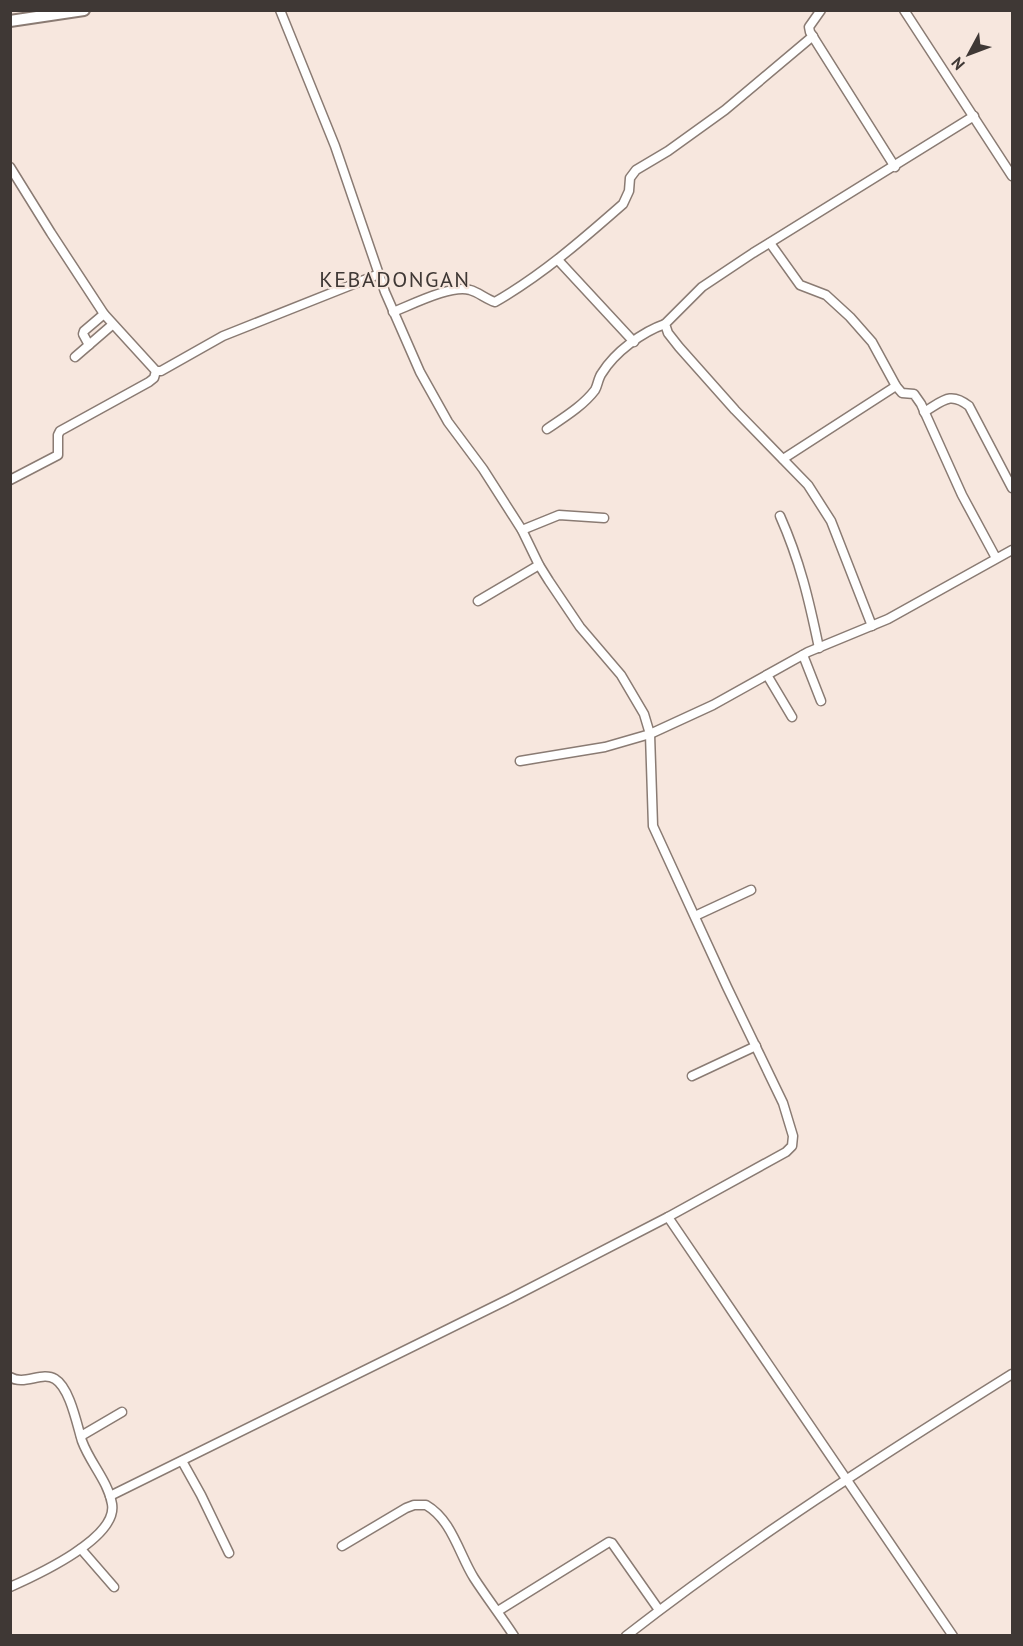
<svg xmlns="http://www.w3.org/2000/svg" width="1023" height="1646" viewBox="0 0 1023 1646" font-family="'PT Sans',sans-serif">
<rect width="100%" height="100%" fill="#f7e7de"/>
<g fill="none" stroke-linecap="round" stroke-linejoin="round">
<g stroke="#8a7b73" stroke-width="11">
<g id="minor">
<path d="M821,10L809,27L810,32L895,167"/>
<path d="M904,10L1012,176"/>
<path d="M10,167L51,233L104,314L156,371H161L223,336L379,274"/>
<path d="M770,243L800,285L826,295L850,317L872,342L896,386L902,393L914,394L921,404L962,495L996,558"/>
<path d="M558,260L634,342"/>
<path d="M393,312C411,305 452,284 470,290C478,292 486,299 495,302C542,275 582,240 623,204L629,191L630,178L636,170L668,151L725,110L813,36"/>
<path d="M89,345L83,334L84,331L104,314"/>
<path d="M75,357L112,325"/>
<path d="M924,412C943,401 950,391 969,406L1012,488"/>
<path d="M547,429C563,418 583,406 595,390C598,385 598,378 602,373C615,352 642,332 665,324"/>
<path d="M783,459L896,386"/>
<path d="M10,480L58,455V435L60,431L149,382L154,378L156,371"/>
<path d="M780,516C800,561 809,600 819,648"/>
<path d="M522,530L559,515L604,518"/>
<path d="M478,601L539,565"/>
<path d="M872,626L831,521L808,485L735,410L679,347L668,333L665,324L702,287L753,253L974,116"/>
<path d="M803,655L821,701"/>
<path d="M767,675L792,717"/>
<path d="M520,761L605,747L650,734L713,705L808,652L888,619L1012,550"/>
<path d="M695,916L751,890"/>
<path d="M692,1076L756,1046"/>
<path d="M668,1217L953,1636"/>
<path d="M10,1377C24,1386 42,1371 55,1379C70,1388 77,1425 82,1441C90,1463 108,1481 112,1504C118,1538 37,1575 10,1587"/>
<path d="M81,1436L122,1412"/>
<path d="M182,1461L201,1495L229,1553"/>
<path d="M110,1496L511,1298L668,1217L786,1152L792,1146L793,1136L783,1103L727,987L653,826L650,734L644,714L621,675L580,627L549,581L539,565L522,530L483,469L448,422L420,372L385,292L335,146L280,10"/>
<path d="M342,1546L406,1508L414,1505H426C452,1520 459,1554 474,1578C487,1598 501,1616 514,1636"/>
<path d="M81,1549L114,1587"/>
<path d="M498,1611L609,1542L612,1543L659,1610"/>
<path d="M626,1636C749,1540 881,1456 1012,1374"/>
</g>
</g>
<g stroke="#8a7b73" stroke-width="14">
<path id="major" d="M10,21L84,10"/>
</g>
<use href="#minor" stroke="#fff" stroke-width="8"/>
<use href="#major" stroke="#fff" stroke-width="10"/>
</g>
<g text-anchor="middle" stroke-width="4.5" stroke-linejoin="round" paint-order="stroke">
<g font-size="22" letter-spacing="1.5" fill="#3f3835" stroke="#f7e7de">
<text x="395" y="287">KEBADONGAN</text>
</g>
</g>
<rect width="1023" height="1646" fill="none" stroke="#3f3835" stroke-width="24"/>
<g transform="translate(969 54) rotate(229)" stroke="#f7e7de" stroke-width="4.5" paint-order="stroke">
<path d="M0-4.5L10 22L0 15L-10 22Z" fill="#3f3835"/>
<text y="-9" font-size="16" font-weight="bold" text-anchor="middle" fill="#3f3835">N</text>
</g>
</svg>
